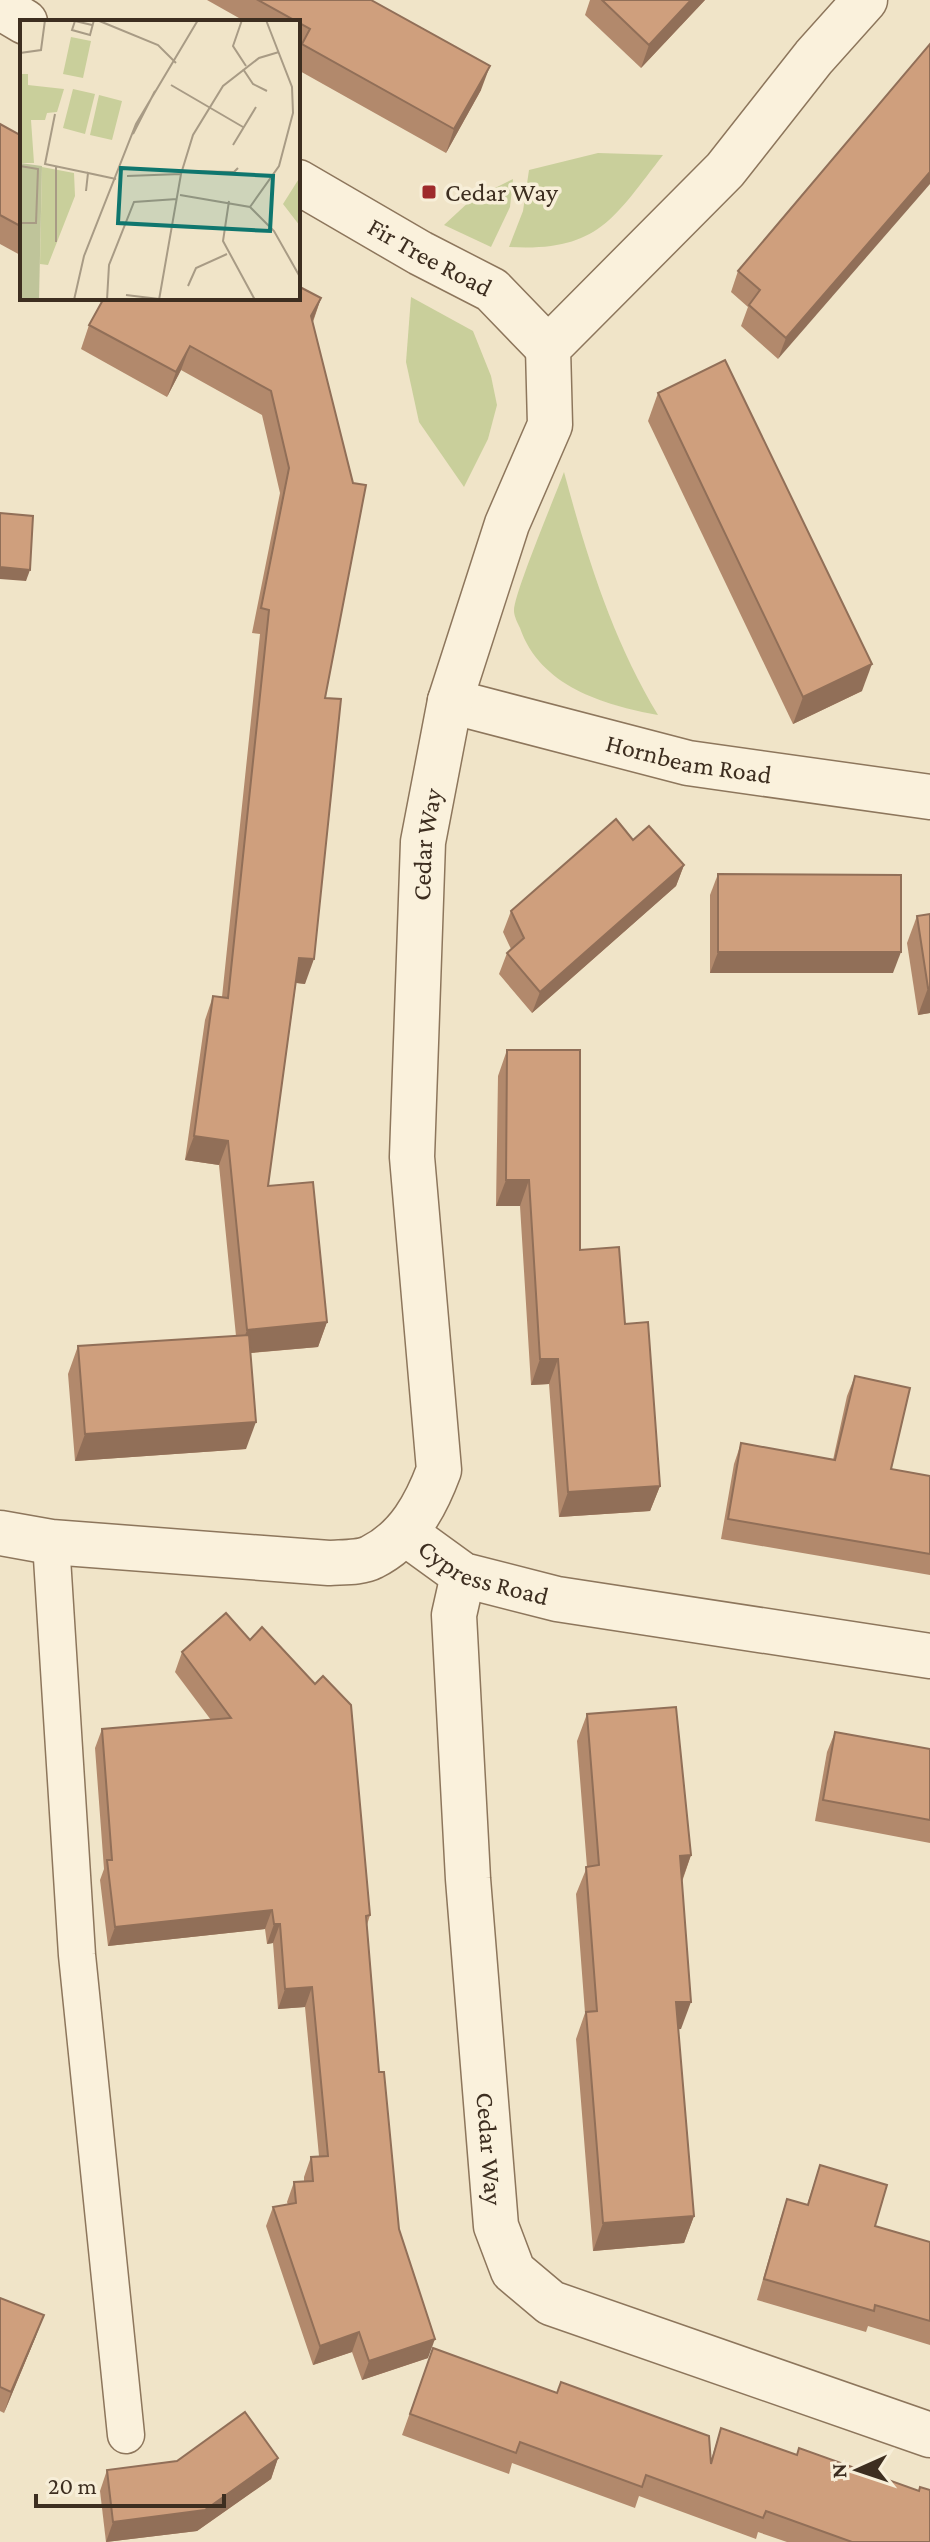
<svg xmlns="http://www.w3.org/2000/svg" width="930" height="2542" viewBox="0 0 930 2542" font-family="'Crimson Pro',serif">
<rect width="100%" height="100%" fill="#f0e4c8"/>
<g fill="#c9cf9b">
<path d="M598,153L663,155C613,219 598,252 509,247L523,211L529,170Z"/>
<path d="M513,179L510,207L491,247L444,225L471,200Z"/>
<path d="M411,297L473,331L491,376L497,405L488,439L464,487L419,422L406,362Z"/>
<path d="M564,472C587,557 612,639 658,715C603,705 540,686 520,628C518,624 514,616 514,611C513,596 556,494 564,472Z"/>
</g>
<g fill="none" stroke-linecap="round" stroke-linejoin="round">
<g stroke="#8d765c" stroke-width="39">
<path id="lane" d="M51,1542L77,1955L126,2435"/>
</g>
<g stroke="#8d765c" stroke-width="47">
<g id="street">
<path d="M0,7L25,22"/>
<path id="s1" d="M298,182L420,253L492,290L548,348"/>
<path id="s2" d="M450,701L688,763L930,797"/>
<path id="s3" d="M0,1533L51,1542L329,1563C342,1562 361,1563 372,1557C408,1539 426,1505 439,1470L412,1157L423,842L450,701L507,524L550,425L548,348L725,170L814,57L865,0"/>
<path id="s4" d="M405,1533L463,1575L557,1599L930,1656"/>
<path id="s5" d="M463,1575L454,1615L468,1879L496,2226L513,2271L551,2303L930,2435"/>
</g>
</g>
<use href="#lane" stroke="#faf1dc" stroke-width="36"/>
<use href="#street" stroke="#faf1dc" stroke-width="44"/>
</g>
<g fill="#b2896c">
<path d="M207,0H371L481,90L446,153L298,70V56L299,52L298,51V22H246Z"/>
<path d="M590,0H705L641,68L585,15Z"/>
<path d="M930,44L778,359L741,326L748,307L731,292L738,271Z"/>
<path d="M0,124L22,136V256L0,244Z"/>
<path d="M98,298H321L313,322L325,698L305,984L296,983L268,1186L327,1322L318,1347L251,1353L246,1449L75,1461L68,1374L78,1346L236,1336L219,1165L185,1160L205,1020L213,996L222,997L260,634L252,633L280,493L262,415L181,370L167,397L81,349L89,325L103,301Z"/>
<path d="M658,393L862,691L793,724L648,421Z"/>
<path d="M633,840L684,865L676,886L532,1013L499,974L507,953L511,949L503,932L511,911Z"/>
<path d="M718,874L893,973H710V895Z"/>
<path d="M930,914V1013L918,1015L907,943L917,916Z"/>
<path d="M507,1050L580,1250L625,1324L660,1486L650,1511L559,1517L549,1384L531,1385L520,1206H496L498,1076Z"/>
<path d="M855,1376L891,1469L930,1476V1575L721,1539L734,1464L741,1443L833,1460L847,1396Z"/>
<path d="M226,1613L370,1915L367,1925L379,2072L399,2229L428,2358L362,2380L352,2352L313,2365L266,2226L273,2207L288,2205L287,2202L294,2182L304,2181V2177L311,2157L319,2156L305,2007L278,2009L273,1943L267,1944L265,1929L108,1946L100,1880L104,1869L95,1748L102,1729L211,1720L175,1672L182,1652Z"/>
<path d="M587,1714L691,1855L682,1882L681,2029H678L694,2216L684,2243L593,2251L576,2039L585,2013L576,1894L587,1867L577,1741Z"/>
<path d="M835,1732L930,1749V1843L815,1821L827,1752Z"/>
<path d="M820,2165L875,2226L930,2242V2345L868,2326L866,2332L757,2300L780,2220L787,2199L807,2205Z"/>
<path d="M0,2298L36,2336L4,2413L0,2411Z"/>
<path d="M433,2348L711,2460L721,2428L930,2542H787L758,2532L756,2539L639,2496L635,2508L512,2463L509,2474L402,2435Z"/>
<path d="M278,2458L271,2479L197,2531L106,2542L100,2491L107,2470Z"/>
</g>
<g fill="#916f58">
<path d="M691,0H705L641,68L649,45Z"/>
<path d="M490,66L481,90L446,153L454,129Z"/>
<path d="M930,172V184L778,359L786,338Z"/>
<path d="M321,298L312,323L311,316Z"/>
<path d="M190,346L181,370L167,397L176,372Z"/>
<path d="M0,567L30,570L26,581L0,579Z"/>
<path d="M872,664L862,691L793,724L803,697Z"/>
<path d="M684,865L676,886L532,1013L540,992Z"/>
<path d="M718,952H901L893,973H710Z"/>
<path d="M299,958L314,959L305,984L290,982Z"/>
<path d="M930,987V1013L918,1015L928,988Z"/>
<path d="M194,1136L228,1141L219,1165L185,1160Z"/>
<path d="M506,1180H529L520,1206H496Z"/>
<path d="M327,1322L318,1347L238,1354L247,1330Z"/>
<path d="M540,1359H558L549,1384L531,1385Z"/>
<path d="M256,1422L246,1449L75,1461L85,1434Z"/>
<path d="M660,1486L650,1511L559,1517L568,1492Z"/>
<path d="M691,1855L681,1883L680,1856Z"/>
<path d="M272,1910L265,1929L108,1946L115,1927Z"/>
<path d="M274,1924H280L273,1943L267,1944Z"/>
<path d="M312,1987L305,2007L278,2009L285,1989Z"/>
<path d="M676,2002H691L681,2029L666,2030Z"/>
<path d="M694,2216L684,2243L593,2251L603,2223Z"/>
<path d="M44,2315L36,2336L4,2413L11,2392Z"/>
<path d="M359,2332L352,2352L313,2365L320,2346Z"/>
<path d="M435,2339L428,2358L362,2380L369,2361Z"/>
<path d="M278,2458L271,2479L197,2531L106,2542L113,2522Z"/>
</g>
<g fill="#cf9f7d" stroke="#916f58" stroke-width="2">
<path d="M258,0H371L490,66L454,129L302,44L310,29Z"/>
<path d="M602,0H691L649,45Z"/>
<path d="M930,44V172L786,338L749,305L760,290L738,271Z"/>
<path d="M0,124L22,136V227L0,215Z"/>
<path d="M298,286L321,298L311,316L353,483L366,485L325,698L341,699L314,959L299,958L268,1186L313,1182L327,1322L247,1330L228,1141L194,1136L213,996L228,998L269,610L261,608L289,468L271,391L190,346L176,372L89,325L104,298H298Z"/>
<path d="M725,360L872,664L803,697L658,393Z"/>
<path d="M0,513L33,516L30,570L0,567Z"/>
<path d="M616,819L633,840L649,826L684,865L540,992L507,953L524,938L511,911Z"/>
<path d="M718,874L901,875V952H718Z"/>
<path d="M930,914V987L928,988L917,916Z"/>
<path d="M507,1050H580V1250L619,1247L625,1324L648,1322L660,1486L568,1492L558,1359H540L529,1180H506Z"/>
<path d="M249,1335L256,1422L85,1434L78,1346Z"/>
<path d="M855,1376L910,1388L891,1469L930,1476V1554L728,1519L741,1443L835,1460Z"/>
<path d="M226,1613L250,1640L262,1627L315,1684L323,1676L351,1705L370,1915L366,1916L379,2072H384L399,2229L435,2339L369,2361L359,2332L320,2346L273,2207L296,2203L294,2182L313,2181L311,2157L328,2156L312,1987L285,1989L280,1924H274L272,1910L115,1927L107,1860H112L102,1729L231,1718L182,1652Z"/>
<path d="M676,1707L691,1855L680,1856L691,2002H676L694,2216L603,2223L586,2012L597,2011L586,1867L599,1865L587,1714Z"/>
<path d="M835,1732L930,1749V1820L823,1800Z"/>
<path d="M820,2165L887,2185L875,2226L930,2242V2321L875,2305L874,2311L764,2279L787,2199L808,2205Z"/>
<path d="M0,2298L44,2315L11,2392L0,2387Z"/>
<path d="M433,2348L557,2393L561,2382L709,2436L711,2464L721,2428L797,2455L799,2448L919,2491L920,2487L930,2490V2542H852L766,2511L763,2518L646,2475L642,2487L520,2442L516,2453L410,2414Z"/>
<path d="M245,2412L278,2458L205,2510L113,2522L107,2470L177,2461Z"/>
</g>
<rect fill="#9e2a2b" stroke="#f7eed8" stroke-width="3" x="421" y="184" width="16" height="16" rx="4"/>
<g text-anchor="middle" stroke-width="7" stroke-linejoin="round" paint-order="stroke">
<g font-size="26" fill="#3d2e20" stroke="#f7eed8" text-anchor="start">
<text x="445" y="201">Cedar Way</text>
</g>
<g font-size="26" fill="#3d2e20" stroke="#f7eed8">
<text dy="9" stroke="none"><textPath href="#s1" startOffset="152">Fir Tree Road</textPath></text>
<text dy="9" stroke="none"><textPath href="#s2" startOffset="246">Hornbeam Road</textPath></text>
<text dy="9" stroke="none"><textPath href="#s3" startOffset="1114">Cedar Way</textPath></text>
<text dy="9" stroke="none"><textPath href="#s4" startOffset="90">Cypress Road</textPath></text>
<text dy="9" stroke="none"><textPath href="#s5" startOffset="576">Cedar Way</textPath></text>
</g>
</g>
<g transform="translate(20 20)">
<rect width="280" height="280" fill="#f0e4c8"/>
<path d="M51,17L71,21L63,58L43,54ZM0,54H8V65L44,69L37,92L27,93L25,100H11L14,143H0ZM53,69L75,74L65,114L43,108ZM79,75L102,81L92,120L70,115ZM22,147L54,153L55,176L28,245L20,244ZM280,157V206L263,184Z" fill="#c9cf9b"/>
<path d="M0,143L22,146L19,280H0Z" fill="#bfc49a"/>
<path fill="none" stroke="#a89b85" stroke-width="2" d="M77,0L138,25L156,43M222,0L213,26L226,46M72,5L55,1L52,10L70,15L74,0M0,33L21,30L25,0M223,49L233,64L247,71M151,65L223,107M35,94L25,144L68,153M113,114L135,71M213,125L236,87M0,146L18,149L16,203H0M161,151L214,152L218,148M107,156L161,154M66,171L68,153L96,159M160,175L230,187L254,211L280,257M209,181L203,221L235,280M230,187L259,146L273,93L272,67L246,0M36,222V146M168,266L176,248L207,234M106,275L139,279M54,280L64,236L116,104L178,0M87,280L89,245L114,182L157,179M139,280L161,154L173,115L203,66L239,38L259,32"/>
<path fill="#0f766e" fill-opacity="0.15" stroke="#0f766e" stroke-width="4" d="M101,148L253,156L250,211L98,203Z"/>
<rect width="280" height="280" fill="none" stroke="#3d2e20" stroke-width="4"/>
</g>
<g transform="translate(858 2470) rotate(267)" stroke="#f7eed8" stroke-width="6" paint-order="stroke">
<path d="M0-6L14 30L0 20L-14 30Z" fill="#3d2e20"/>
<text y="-12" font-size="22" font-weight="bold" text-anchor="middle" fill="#3d2e20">N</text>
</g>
<path d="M36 2494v12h188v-12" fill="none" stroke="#3d2e20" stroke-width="4"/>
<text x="48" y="2494" font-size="24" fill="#3d2e20" stroke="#f7eed8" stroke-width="6" paint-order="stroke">20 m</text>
</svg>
